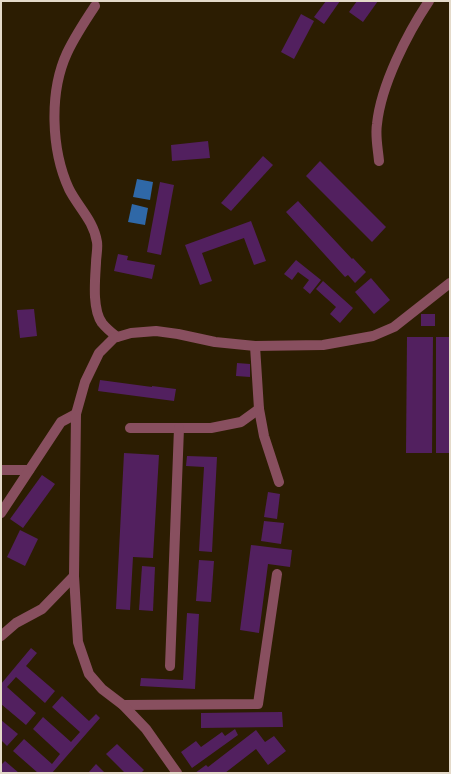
<svg xmlns="http://www.w3.org/2000/svg" width="451" height="774" viewBox="0 0 451 774" font-family="Raleway,sans-serif">
<rect width="100%" height="100%" fill="#2c1d02"/>
<g fill="#2f68a7">
<path d="M137,179L153,182L150,200L133,197Z"/>
<path d="M132,204L148,208L145,225L128,222Z"/>
</g>
<g fill="#52205f">
<path d="M326,1H340L324,24L314,17Z"/>
<path d="M357,1H378L363,22L349,12Z"/>
<path d="M301,14L314,21L294,59L281,52Z"/>
<path d="M208,141L210,158L172,161L171,145Z"/>
<path d="M263,156L273,165L231,211L221,203Z"/>
<path d="M320,161L386,227L372,242L306,176Z"/>
<path d="M160,182L174,185L161,255L147,252Z"/>
<path d="M298,201L352,259L353,258L366,272L355,283L348,275L345,277L286,212Z"/>
<path d="M251,221L266,261L254,265L244,238L202,253L212,281L200,285L185,245Z"/>
<path d="M118,254L128,256L127,260L155,265L152,279L114,271Z"/>
<path d="M296,260L321,280L310,294L303,288L309,280L298,272L292,280L284,274Z"/>
<path d="M371,278L390,300L374,314L355,292Z"/>
<path d="M323,281L353,308L340,323L330,314L336,307L316,289Z"/>
<path d="M34,309L37,336L20,338L17,310Z"/>
<rect x="421" y="314" width="14" height="12"/>
<path d="M407,337H433L432,453H406Z"/>
<rect x="436" y="337" width="14" height="116"/>
<path d="M237,363L250,364V377L236,376Z"/>
<path d="M100,380L152,387V386L176,389L174,401L98,391Z"/>
<path d="M124,453L159,455L153,558L133,557L130,610L116,609Z"/>
<path d="M187,456L217,457L212,552L199,551L204,467L186,466Z"/>
<path d="M42,475L55,484L23,528L10,519Z"/>
<path d="M268,492L280,494L277,519L264,517Z"/>
<path d="M264,521L284,523L281,544L261,541Z"/>
<path d="M20,530L38,539L25,566L7,557Z"/>
<path d="M251,545L292,550L290,567L268,564L259,633L240,630Z"/>
<path d="M199,560L214,561L211,602L196,601Z"/>
<path d="M142,566L155,567L153,611L139,610Z"/>
<path d="M187,613L199,614L195,689L140,686L141,678L183,680Z"/>
<path d="M31,648L37,653L26,666L55,691L45,703L16,677L7,687L36,713L26,725L1,704V684Z"/>
<path d="M62,696L89,721L96,714L100,718L52,773H38L13,751L24,739L52,764L60,754L33,729L43,717L71,742L80,732L52,707Z"/>
<path d="M282,712L283,727L201,728V713Z"/>
<path d="M1,720L18,734L7,746L1,740Z"/>
<path d="M235,729L238,735L192,768L181,752L196,741L201,747L222,732L225,736Z"/>
<path d="M256,730L265,742L274,736L286,751L268,765L256,749L225,773H195L206,765L208,767Z"/>
<path d="M117,744L144,770L141,773H125L106,754Z"/>
<path d="M5,761L19,773H1V765Z"/>
<path d="M96,764L105,773H88Z"/>
</g>
<g fill="none" stroke-linecap="round" stroke-linejoin="round">
<g stroke="#884f5f" stroke-width="10">
<path d="M95,6C85,21 75,36 67,53C49,92 51,150 69,189C78,207 94,221 97,242C98,249 96,256 96,263C95,280 92,309 102,323C106,328 112,333 117,337"/>
<path d="M379,161C378,149 375,136 377,124C381,85 407,34 429,1"/>
<path d="M255,346L259,409L264,436L279,482"/>
<path d="M130,428H211L241,422L259,409"/>
<path d="M1,470H29"/>
<path d="M1,513L61,422L76,414"/>
<path d="M1,636L16,623L42,609L74,576"/>
<path d="M170,666L179,428"/>
<path d="M123,705L258,704L277,574"/>
<path d="M177,773L146,729L123,705L102,689L89,674L78,642L74,576L76,414L85,382L99,353L114,338L131,333L156,331L178,334L215,342L255,346L323,345L373,336L394,327L450,283"/>
</g>
</g>
<rect width="451" height="774" fill="none" stroke="#e4daca" stroke-width="4"/>
</svg>
